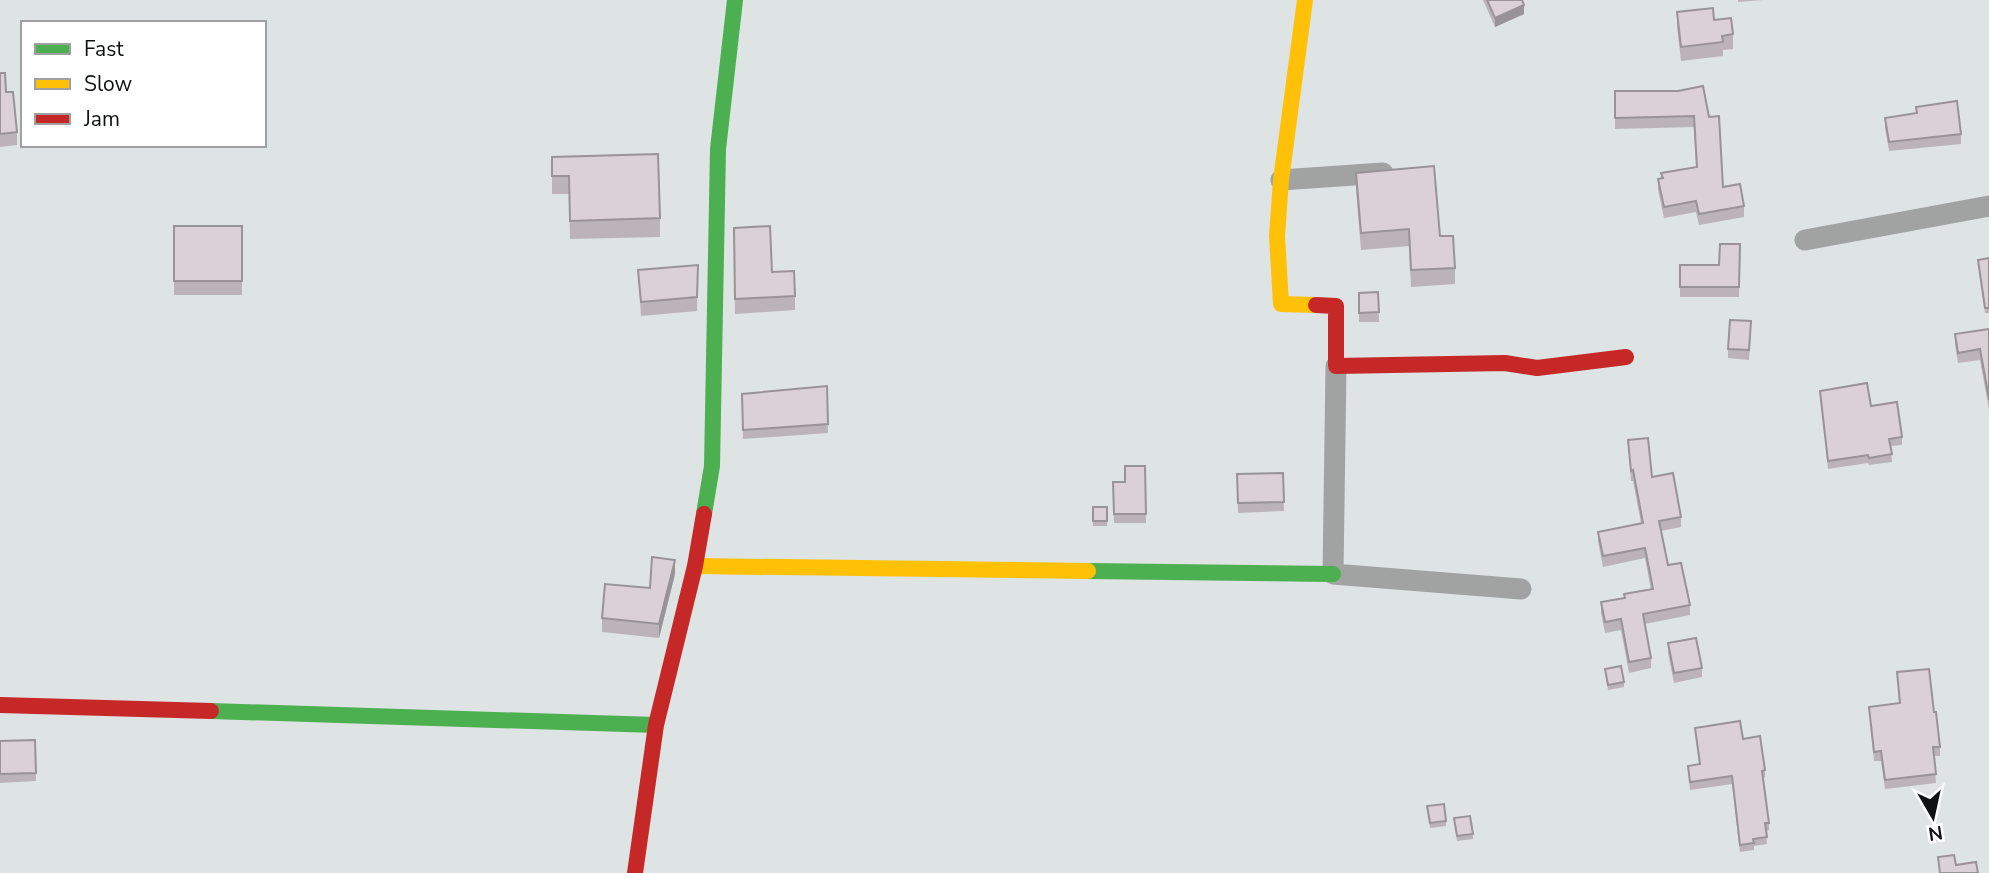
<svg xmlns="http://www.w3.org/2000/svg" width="1989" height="873" viewBox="0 0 1989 873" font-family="'Nunito Sans',sans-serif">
<rect width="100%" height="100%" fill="#dee3e3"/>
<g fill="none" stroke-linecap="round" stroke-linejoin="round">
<g stroke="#a1a3a3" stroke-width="21">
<path d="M1281,180L1383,173"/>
<path d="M1805,240L1989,206"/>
<path d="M1336,366L1333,574L1521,589"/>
</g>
<g stroke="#4caf50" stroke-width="16">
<path d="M704,514L712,466L718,149L735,0"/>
<path d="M1088,571L1333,574"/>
<path d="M211,711L656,725"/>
</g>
<g stroke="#ffc107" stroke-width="16">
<path d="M1305,0L1281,180L1277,236L1281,304L1316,305"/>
<path d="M695,566L1088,571"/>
</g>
<g stroke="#c62828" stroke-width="16">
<path d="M1316,305L1336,306V366L1505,363L1537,368L1626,357"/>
<path d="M0,705L211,711"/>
<path d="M635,873L656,725L695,566L704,514"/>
</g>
</g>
<g fill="#bcb3b8">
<path d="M1483,0H1522L1524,14L1495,27Z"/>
<path d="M1738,0H1763L1738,2Z"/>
<path d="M1677,12L1714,20L1733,34V49L1723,50V56L1681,61L1677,27Z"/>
<path d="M0,73L17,132V145L0,147Z"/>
<path d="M1703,86L1723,187L1744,206V217L1699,225L1696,212L1664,218L1658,190V179H1661V173L1696,167L1694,127L1615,129V91H1678Z"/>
<path d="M1916,107L1961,134V144L1889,151L1885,128V118L1916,113Z"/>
<path d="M552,157L660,218V237L570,239L569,194H552Z"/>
<path d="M1356,173L1440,236L1455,268V284L1411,287L1409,246L1361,250L1356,189Z"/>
<rect x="174" y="226" width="68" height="69"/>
<path d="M734,228L772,272L795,296V310L735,314Z"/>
<path d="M1740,244L1739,297H1680V265H1719Z"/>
<path d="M1989,258V313H1985L1978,260Z"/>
<path d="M698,265L697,311L641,316L638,270Z"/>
<path d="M1378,292L1379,322H1359V293Z"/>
<path d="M1989,329V410L1980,360L1958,363L1955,344V334Z"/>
<path d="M1751,331L1749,360L1728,358V349Z"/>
<path d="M827,386L828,433L743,439L742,394Z"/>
<path d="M1820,391L1902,437V445L1891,446L1892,462L1869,465L1868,463L1828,469Z"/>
<path d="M1628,440L1652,477L1681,517V527L1661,531L1668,565L1690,605V615L1645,624L1651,658V668L1629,673L1621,630L1605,633L1601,613V602L1624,598V594L1651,590L1645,558L1603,567L1598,542V532L1641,523L1633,481H1631Z"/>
<path d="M1145,466L1146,523H1114L1113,482H1125Z"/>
<path d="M1283,473L1284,511L1238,513L1237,474Z"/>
<rect x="1093" y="507" width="14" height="19"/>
<path d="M675,574L659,638L602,632V618L650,588Z"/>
<path d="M1668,643L1702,668V677L1674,683L1668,653Z"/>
<path d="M1605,669L1624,682V687L1608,690Z"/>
<path d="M1897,672L1934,712L1940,747V756H1934L1936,783L1885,789L1881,761H1874L1869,707L1899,704Z"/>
<path d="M1695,728L1743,739L1765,770V777L1763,778L1769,823V830L1766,831L1767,844L1754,846V850L1740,852L1732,784L1690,790L1688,766L1699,764Z"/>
<path d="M35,740L36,781L0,783V741Z"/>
<path d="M1427,806L1446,821V826L1430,828Z"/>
<path d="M1454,818L1473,834V839L1457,841Z"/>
</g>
<g fill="#999296">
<path d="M1524,5V14L1495,27V18Z"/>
<path d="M675,560V574L659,638V624Z"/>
</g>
<g fill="#dbd0d6" stroke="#999296" stroke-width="2">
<path d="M1487,0H1522L1524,5L1495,18Z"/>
<path d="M1713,8L1714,20L1731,18L1733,34L1722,36L1723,42L1681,47L1677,12Z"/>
<path d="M0,73H5L6,92H13L17,132L0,134Z"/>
<path d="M1703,86L1709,117L1719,116L1723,187L1740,184L1744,206L1699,214L1696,201L1664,207L1658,179L1663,178L1661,173L1697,167L1694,116L1615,118V91H1678Z"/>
<path d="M1957,101L1961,134L1889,142L1885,118L1917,113L1916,107Z"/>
<path d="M658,154L660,218L570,221L569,176H552V157Z"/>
<path d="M1434,166L1440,236H1453L1455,268L1411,270L1409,229L1361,233L1356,173Z"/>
<rect x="174" y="226" width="68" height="55"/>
<path d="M770,226L772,272L794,271L795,296L735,299L734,228Z"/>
<path d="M1720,244H1740L1739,287H1680V265H1719Z"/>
<path d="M1989,258V308H1985L1978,260Z"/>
<path d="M698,265L697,297L641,302L638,270Z"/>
<path d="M1378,292L1379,312L1359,313V293Z"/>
<path d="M1730,320L1751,321L1749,350L1728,349Z"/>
<path d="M1989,329V399L1980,349L1958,353L1955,334Z"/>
<path d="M1867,383L1871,406L1897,402L1902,437L1889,439L1892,454L1869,458L1868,455L1828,461L1820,391Z"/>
<path d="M827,386L828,424L743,430L742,394Z"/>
<path d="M1648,438L1652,477L1673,473L1681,517L1659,521L1668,565L1681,563L1690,605L1643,614L1651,658L1629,662L1621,619L1605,622L1601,602L1625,598L1624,594L1653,589L1645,548L1603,556L1598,532L1643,523L1633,470L1631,471L1628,440Z"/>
<path d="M1125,466H1145L1146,514H1114L1113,482H1125Z"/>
<path d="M1283,473L1284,502L1238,503L1237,474Z"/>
<rect x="1093" y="507" width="14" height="14"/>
<path d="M652,557L675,560L659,624L602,618L605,584L650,588Z"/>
<path d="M1696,638L1702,668L1674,673L1668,643Z"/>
<path d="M1621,666L1624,682L1608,685L1605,669Z"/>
<path d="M1929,669L1934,712H1936L1940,747H1933L1936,774L1885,780L1881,751L1874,752L1869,707L1900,703L1897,672Z"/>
<path d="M1740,721L1743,739L1760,736L1765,770L1762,771L1769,823H1765L1767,837L1753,839L1754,843L1740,845L1732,776L1690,782L1688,766L1700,764L1695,728Z"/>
<path d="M35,740L36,773L0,774V741Z"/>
<path d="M1444,804L1446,821L1430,823L1427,806Z"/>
<path d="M1470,816L1473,834L1457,836L1454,818Z"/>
<path d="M1954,855L1956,865L1976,862L1978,873H1940L1938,857Z"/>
</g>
<rect x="21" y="21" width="245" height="126" fill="#ffffff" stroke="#9fa0a0" stroke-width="2"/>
<rect x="35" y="44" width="35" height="10" fill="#4caf50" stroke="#9fa0a0" stroke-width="2"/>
<text x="84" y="56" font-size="21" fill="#0e1111">Fast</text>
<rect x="35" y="79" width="35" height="10" fill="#ffc107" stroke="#9fa0a0" stroke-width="2"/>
<text x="84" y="91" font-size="21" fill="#0e1111">Slow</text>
<rect x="35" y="114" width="35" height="10" fill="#c62828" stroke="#9fa0a0" stroke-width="2"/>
<text x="84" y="126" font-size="21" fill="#0e1111">Jam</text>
<g transform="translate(1933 817) rotate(171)" stroke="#ffffff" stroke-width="5" paint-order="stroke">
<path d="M0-5L12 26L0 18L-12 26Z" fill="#0e1111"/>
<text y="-10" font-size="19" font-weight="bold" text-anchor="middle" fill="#0e1111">N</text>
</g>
</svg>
